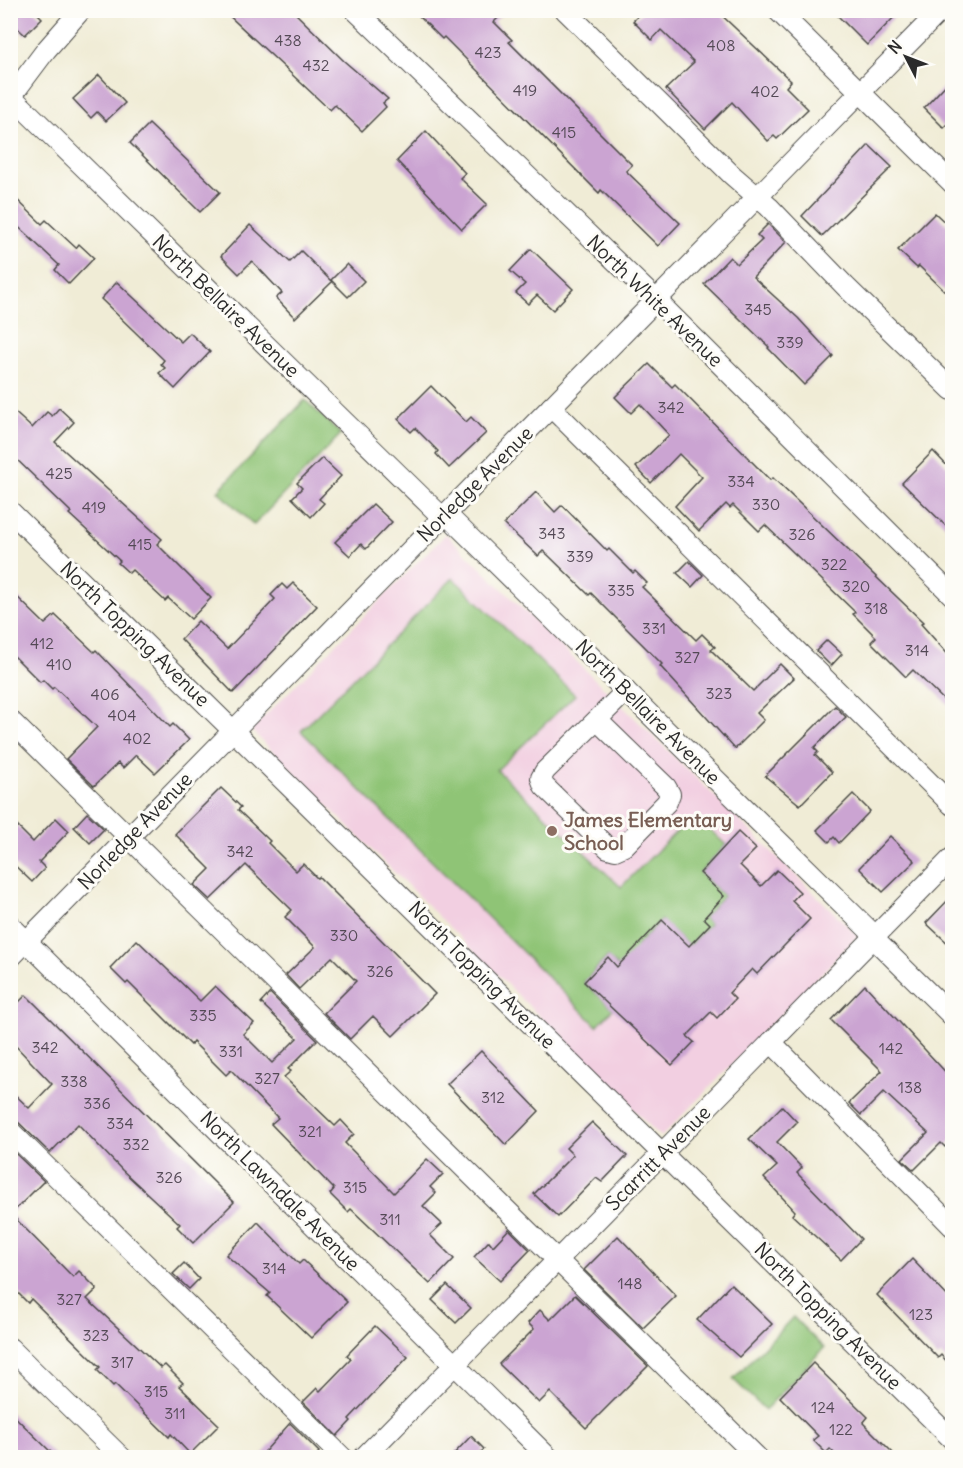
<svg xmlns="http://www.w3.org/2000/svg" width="963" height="1468" viewBox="0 0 963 1468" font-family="Delius,sans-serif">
<rect width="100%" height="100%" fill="#fdfcf7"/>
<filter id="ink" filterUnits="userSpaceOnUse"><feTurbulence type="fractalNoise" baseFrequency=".0167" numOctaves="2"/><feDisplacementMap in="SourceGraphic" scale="12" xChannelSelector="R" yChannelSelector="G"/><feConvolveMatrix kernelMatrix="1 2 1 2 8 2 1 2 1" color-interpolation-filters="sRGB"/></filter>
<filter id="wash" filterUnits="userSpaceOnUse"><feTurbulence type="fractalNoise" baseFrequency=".008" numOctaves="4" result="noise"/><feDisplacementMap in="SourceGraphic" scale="24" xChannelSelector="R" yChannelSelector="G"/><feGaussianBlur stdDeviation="1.35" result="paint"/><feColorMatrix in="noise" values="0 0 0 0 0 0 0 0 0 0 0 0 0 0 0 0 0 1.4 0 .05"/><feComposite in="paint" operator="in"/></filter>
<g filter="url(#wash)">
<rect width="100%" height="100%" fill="#f0ecd6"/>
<path fill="#f2cfe1" d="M446,534L858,936L661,1137L251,730Z"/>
<g fill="#8fc476" stroke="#5d7850" stroke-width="1.5">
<path d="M305,400L341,434L254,525L218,491Z"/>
<path d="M453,578L575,695L497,770L621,887L682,826L703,823L726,845L700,873L724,896L704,918L710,924L689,946L661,920L637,946L653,962L620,969L607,957L584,982L613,1009L597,1026L301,731Z"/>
<path d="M793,1317L824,1348L765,1410L733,1379Z"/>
</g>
<g id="blocks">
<g fill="#cba4d2">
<path d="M10,10H34L42,18L25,35L10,21Z"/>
<path d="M223,10H292L344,61L388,99L383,103L386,107L362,131L335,105L330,110Z"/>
<path d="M413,10H462L469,18L476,10H506L494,22L512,40L509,42L632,165L626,171L680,223L658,246L601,190L599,193L444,37L442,39Z"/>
<path d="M644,10H716L791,81L786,87L808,109L777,139L774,136L768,141L732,102L705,129L666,89L694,62L661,30L652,40L633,21Z"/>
<path d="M832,10H901L867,45Z"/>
<path d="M99,75L125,103L106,121L97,112L91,118L73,99Z"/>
<path d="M952,78V120L944,128L924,108Z"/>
<path d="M149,124L220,192L200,212L130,143Z"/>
<path d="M426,131L465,173L460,178L487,204L462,229L397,161Z"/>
<path d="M869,145L892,167L822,236L802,216Z"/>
<path d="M10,193L42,224L46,220L76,248L79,244L94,258L69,284L55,270L59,265L10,219Z"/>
<path d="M935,213L952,229V298L919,266L917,268L898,250Z"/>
<path d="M768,224L786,242L753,277L798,318L833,356L804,385L768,348L769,347L704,284L730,257L737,264L762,240L757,235Z"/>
<path d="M250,225L290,262L301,251L332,282L295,318L276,298L282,293L252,261L239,274L221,256Z"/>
<path d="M531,249L573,289L553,310L537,295L528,304L516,293L525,284L510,271Z"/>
<path d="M347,264L364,281L348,297L331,280Z"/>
<path d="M117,282L181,342L190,333L210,352L175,389L159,373L165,368L161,364L164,360L101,299Z"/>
<path d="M649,364L672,387L675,384L770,480L773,478L923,622L921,624L952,659V708L913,670L906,677L871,642L876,637L853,614L855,612L765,525L759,531L733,505L730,508L726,504L699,531L675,506L702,477L679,454L651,483L636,467L669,435L640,404L631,413L615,397Z"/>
<path d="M431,386L466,422L471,417L486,433L449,468L436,454L438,451L415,428L411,432L398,419Z"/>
<path d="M10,408L32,428L47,412L52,416L59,408L74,422L55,442L162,539L157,544L211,598L191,619L168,598L165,601L132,570L129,573L118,563L120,561L69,514L71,512L10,453Z"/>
<path d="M933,451L952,471V532L902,483Z"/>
<path d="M322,458L341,476L319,499L324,503L311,517L292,498L302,488L297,483Z"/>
<path d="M536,492L555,512L562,505L607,551L609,549L633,573L635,571L647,583L642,587L696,640L702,634L715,647L711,650L753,691L780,664L794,678L757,713L764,720L735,749L660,666L662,664L591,593L589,595L548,555L543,551L538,556L504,524Z"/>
<path d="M373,504L392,522L366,549L361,544L350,556L335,542Z"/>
<path d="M689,561L703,575L692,587L677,573Z"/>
<path d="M293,583L317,606L233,693L181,639L198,621L227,649L275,599L271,595L282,584L287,589Z"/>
<path d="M10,590L45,624L55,615L94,652L96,650L170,727L173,724L189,740L155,773L136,755L123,768L118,763L94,786L66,759L97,727L54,687L52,689L43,680L40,682L10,652Z"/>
<path d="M827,640L842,654L831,666L816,651Z"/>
<path d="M835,706L846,717L814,748L818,752L815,755L832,772L800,805L765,776Z"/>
<path d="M221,788L241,807L238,810L270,841L268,843L296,871L303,864L317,878L319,877L435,994L393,1036L373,1016L350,1039L324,1013L356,981L332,957L299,989L286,975L315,947L285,917L292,910L246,865L210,900L194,885L210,869L175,834Z"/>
<path d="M853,794L870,811L839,843L834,837L829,842L817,830Z"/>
<path d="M87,813L104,829L90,843L74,827Z"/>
<path d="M56,818L69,831L39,862L45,868L32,882L10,861V819L33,842Z"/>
<path d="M738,832L756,849L740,865L761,886L777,870L800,892L792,901L810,919L757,974L752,969L729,993L735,999L717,1018L711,1012L687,1036L694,1042L672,1065L584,982L608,957L617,967L662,920L689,946L710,924L704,918L724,896L700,873Z"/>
<path d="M890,836L915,861L883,892L859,868Z"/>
<path d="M952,896V947L926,923Z"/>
<path d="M137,940L200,1001L215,986L254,1023L243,1034L272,1063L297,1038L261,1003L270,993L317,1040L288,1069L291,1071L284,1077L335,1126L341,1120L354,1134L345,1143L394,1193L427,1159L443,1174L430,1187L436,1193L423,1206L442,1224L430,1235L454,1259L430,1284L351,1209L348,1212L330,1194L334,1189L271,1124L278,1118L231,1070L226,1075L193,1042L191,1045L128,982L126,984L110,968Z"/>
<path d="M865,985L952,1079V1140L945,1147L941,1143L914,1170L902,1159L928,1133L884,1092L861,1115L849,1103L882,1071L831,1020Z"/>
<path d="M26,995L234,1202L193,1243L177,1227L180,1224L122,1170L78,1124L50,1153L18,1122L10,1119V1090L29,1108L52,1084L10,1040V1011Z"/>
<path d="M481,1051L539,1111L506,1145L447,1084Z"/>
<path d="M782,1106L797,1122L777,1142L802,1168L797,1173L861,1239L841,1260L792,1215L795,1211L764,1178L777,1166L749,1139Z"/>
<path d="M592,1122L627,1156L602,1182L596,1178L558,1217L534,1194L573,1155L566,1148Z"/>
<path d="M16,1154L44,1181L11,1214L73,1277L79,1271L97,1289L87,1299L161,1368L165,1365L183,1383L179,1386L219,1425L190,1454L171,1434L169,1437L115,1384L113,1386L97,1370L100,1367L31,1299L28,1303L10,1285V1159Z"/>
<path d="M258,1222L299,1264L303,1260L347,1302L311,1338L267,1296L270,1293L226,1255Z"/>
<path d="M509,1229L530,1250L500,1281L474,1257L489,1241L493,1246Z"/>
<path d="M618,1236L676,1296L643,1328L584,1270Z"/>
<path d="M912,1259L952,1301V1367L941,1355L938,1358L877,1295Z"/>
<path d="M184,1263L199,1279L189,1289L173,1274Z"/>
<path d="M731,1284L772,1324L739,1357L697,1320Z"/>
<path d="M447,1285L471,1308L456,1323L432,1300Z"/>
<path d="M575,1295L648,1366L586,1428L550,1392L539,1403L499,1364L534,1329L528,1323L540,1310L550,1320Z"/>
<path d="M375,1326L408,1357L349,1419L351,1421L337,1436L303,1402L317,1388L320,1391L351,1359L347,1355Z"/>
<path d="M813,1363L868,1417L863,1423L898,1458H839L830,1449L826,1453L813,1440L818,1436L780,1397Z"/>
<path d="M10,1412L57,1458H10Z"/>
<path d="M290,1423L319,1452L314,1458H259Z"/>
<path d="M471,1436L484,1449L476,1458H450Z"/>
</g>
</g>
</g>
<g filter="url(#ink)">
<use href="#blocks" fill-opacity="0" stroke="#494845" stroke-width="1.5"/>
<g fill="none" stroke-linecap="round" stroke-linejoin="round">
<g stroke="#494845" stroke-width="22">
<g id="minor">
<path d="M355,10L656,300L952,595"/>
<path d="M565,10L732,175L769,207L846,287L952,390"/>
<path d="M777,10L952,183"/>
<path d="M10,95L442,517"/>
<path d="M10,98L46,50L81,10"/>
<path d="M551,407L952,805"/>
<path d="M10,511L952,1439"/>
<path d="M446,514L875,936"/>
<path d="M10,720L758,1458"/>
<path d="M597,720L666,787L670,794L667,802L624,846L615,850L608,848L544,786L541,778L545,771L626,691"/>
<path d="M10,925L549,1458"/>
<path d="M873,938L952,1016"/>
<path d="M10,958L941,10"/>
<path d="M771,1042L952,1226"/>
<path d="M10,1131L343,1458"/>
<path d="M10,1348L122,1458"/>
<path d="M363,1458L952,858"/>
</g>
</g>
<use href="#minor" stroke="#fff" stroke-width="20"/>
</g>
</g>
<circle fill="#8d6e63" stroke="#fdfcf7" stroke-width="2" cx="552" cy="831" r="6"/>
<g text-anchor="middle" stroke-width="6" stroke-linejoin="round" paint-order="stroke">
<g font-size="16" fill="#534955">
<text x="288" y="46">438</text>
<text x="721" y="51">408</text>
<text x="488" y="58">423</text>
<text x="316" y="71">432</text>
<text x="525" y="96">419</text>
<text x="765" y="97">402</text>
<text x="564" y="138">415</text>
<text x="758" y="315">345</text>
<text x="790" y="348">339</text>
<text x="671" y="413">342</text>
<text x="59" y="479">425</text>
<text x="741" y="487">334</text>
<text x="766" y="510">330</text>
<text x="94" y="513">419</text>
<text x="552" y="539">343</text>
<text x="802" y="540">326</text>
<text x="140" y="550">415</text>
<text x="580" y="562">339</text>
<text x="834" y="570">322</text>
<text x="856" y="592">320</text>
<text x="621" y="596">335</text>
<text x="876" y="614">318</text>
<text x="654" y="634">331</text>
<text x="42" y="649">412</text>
<text x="917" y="656">314</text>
<text x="687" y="663">327</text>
<text x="59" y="670">410</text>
<text x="719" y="699">323</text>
<text x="105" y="700">406</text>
<text x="122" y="721">404</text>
<text x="137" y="744">402</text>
<text x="240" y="857">342</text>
<text x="344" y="941">330</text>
<text x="380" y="977">326</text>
<text x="203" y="1021">335</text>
<text x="45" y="1053">342</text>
<text x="891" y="1054">142</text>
<text x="231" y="1057">331</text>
<text x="267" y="1084">327</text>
<text x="74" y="1087">338</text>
<text x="910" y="1093">138</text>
<text x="493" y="1103">312</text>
<text x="97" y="1109">336</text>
<text x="120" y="1129">334</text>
<text x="310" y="1137">321</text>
<text x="136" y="1150">332</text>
<text x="169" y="1183">326</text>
<text x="355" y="1193">315</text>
<text x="390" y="1225">311</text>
<text x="274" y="1274">314</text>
<text x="630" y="1289">148</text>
<text x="69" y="1305">327</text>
<text x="921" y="1320">123</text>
<text x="96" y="1341">323</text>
<text x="122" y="1368">317</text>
<text x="156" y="1397">315</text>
<text x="823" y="1413">124</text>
<text x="175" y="1419">311</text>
<text x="841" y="1435">122</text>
</g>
<g font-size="20" fill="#2b2b2b" stroke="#fdfcf7">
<text transform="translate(655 301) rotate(44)" y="7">North White Avenue</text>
<text transform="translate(226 306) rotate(44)" y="7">North Bellaire Avenue</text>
<text transform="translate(475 484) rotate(-45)" y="7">Norledge Avenue</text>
<text transform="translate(135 634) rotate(44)" y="7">North Topping Avenue</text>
<text transform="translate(648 712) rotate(45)" y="7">North Bellaire Avenue</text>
<text transform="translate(135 831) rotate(-46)" y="7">Norledge Avenue</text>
<text transform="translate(482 975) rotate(45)" y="7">North Topping Avenue</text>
<text transform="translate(658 1158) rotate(-45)" y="7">Scarritt Avenue</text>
<text transform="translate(280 1191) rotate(45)" y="7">North Lawndale Avenue</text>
<text transform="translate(828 1316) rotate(45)" y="7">North Topping Avenue</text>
</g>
<g font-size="20" font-weight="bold" fill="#785e54" stroke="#fdfcf7" text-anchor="start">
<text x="564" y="827">James Elementary<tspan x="564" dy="23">School</tspan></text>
</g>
</g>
<rect width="963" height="1468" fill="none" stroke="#fdfcf7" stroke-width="36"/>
<g transform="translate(906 57) rotate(312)" stroke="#fdfcf7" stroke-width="4.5" paint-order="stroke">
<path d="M0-4.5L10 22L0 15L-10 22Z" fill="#2b2b2b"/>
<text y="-9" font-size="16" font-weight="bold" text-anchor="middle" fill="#2b2b2b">N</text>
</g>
</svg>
